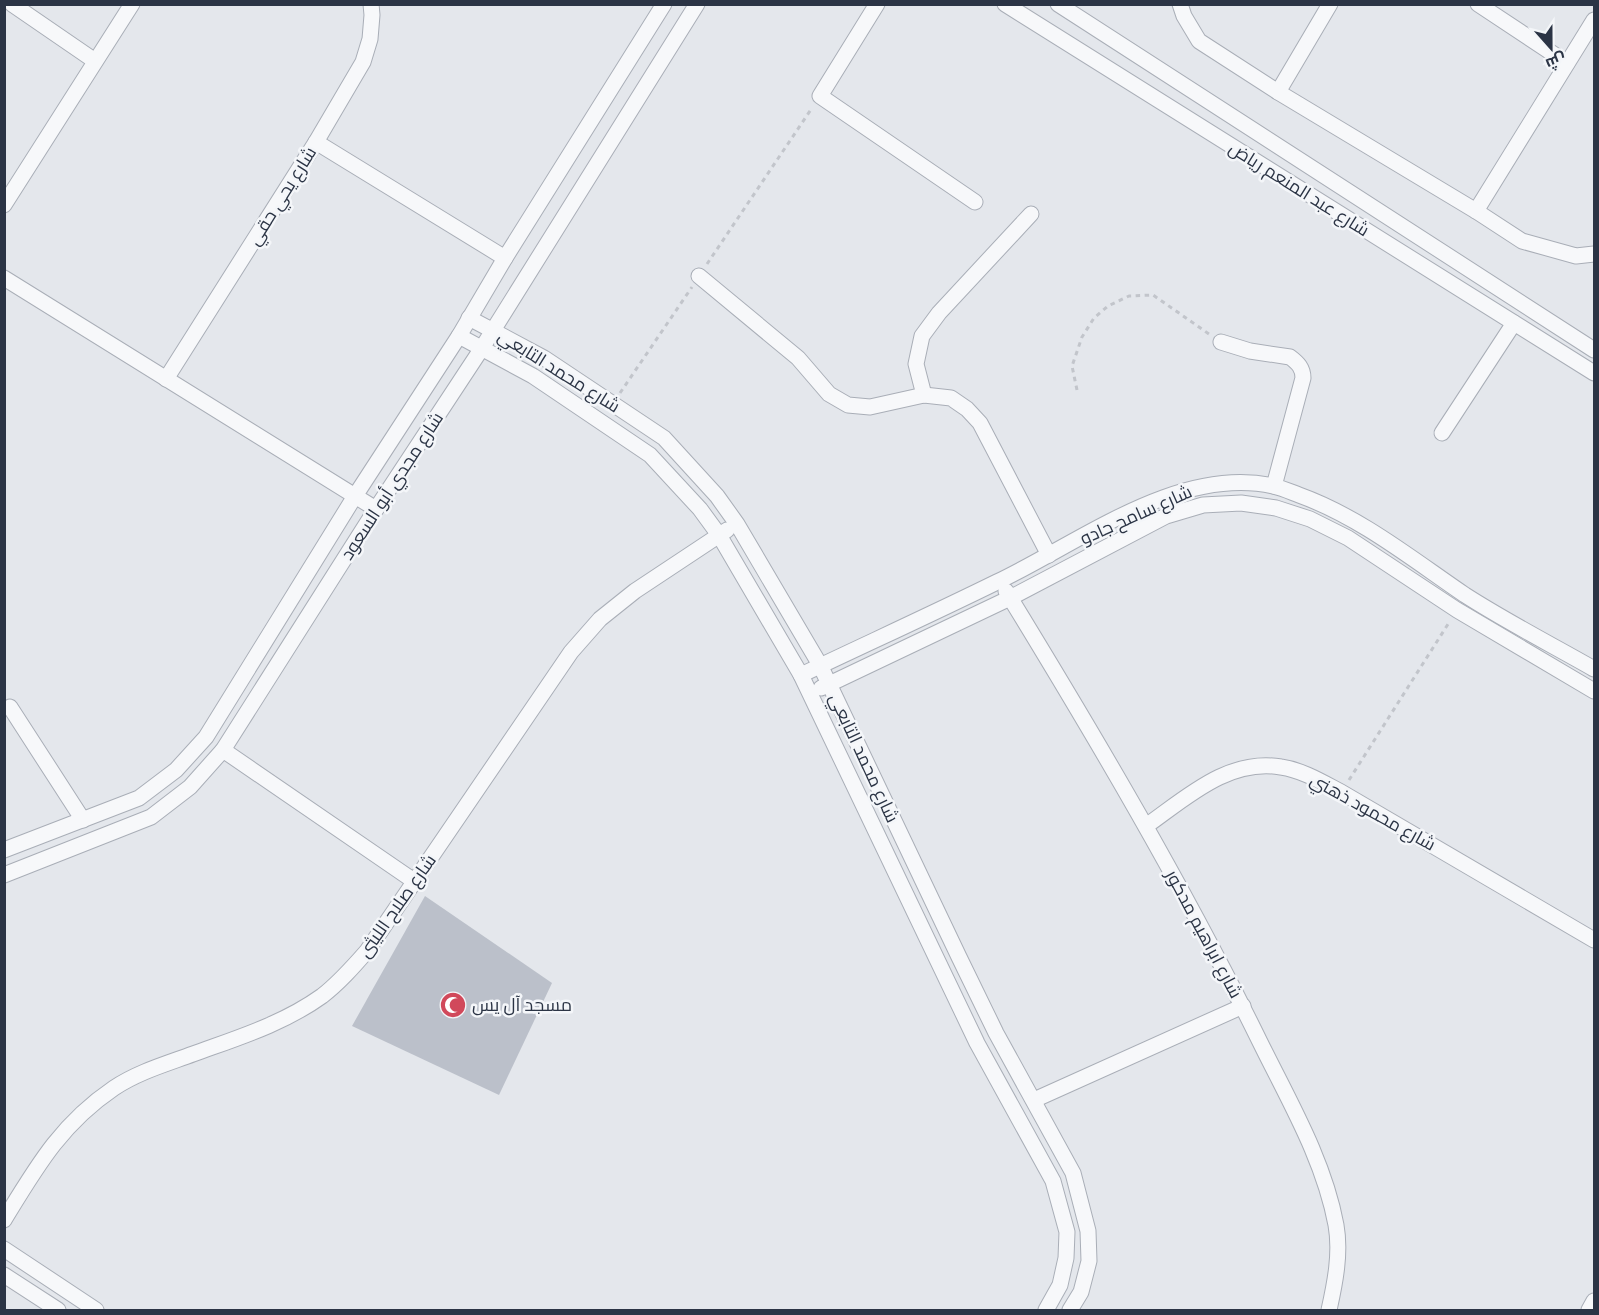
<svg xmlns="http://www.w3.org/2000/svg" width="1599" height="1315" viewBox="0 0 1599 1315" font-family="'Fira Sans Condensed',Cairo,sans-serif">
<rect width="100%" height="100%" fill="#e4e7ec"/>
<path fill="#bbc0ca" d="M425,896L552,983L499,1095L352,1026Z"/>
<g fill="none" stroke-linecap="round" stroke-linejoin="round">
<g stroke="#a9aeb7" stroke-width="17">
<g id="minor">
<path d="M12,4L95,61"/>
<path d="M877,4L820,96L975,202"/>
<path d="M1005,4L1594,373"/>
<path d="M1058,4L1594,350"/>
<path d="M1180,4L1184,16L1199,41L1278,92L1476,211L1522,241L1576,256L1594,254"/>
<path d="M1478,4L1567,63"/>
<path d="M1278,92L1330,4"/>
<path d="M316,142L505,258"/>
<path d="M4,205L132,4"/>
<path d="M1476,211L1594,20"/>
<path d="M699,276L798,358L829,394L848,405L870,407L924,395L951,398L967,409L980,423L1049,555"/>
<path d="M4,278L376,509"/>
<path d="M469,318L544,358L664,438L717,496L737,524L820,665L959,957L996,1033L1073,1173L1088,1231L1089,1261L1081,1292L1070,1310"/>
<path d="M459,336L533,376L650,455L700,509L719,535L801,675L977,1043L1053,1181L1067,1232L1066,1258L1060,1285L1046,1310"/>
<path d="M1221,342L1250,351L1290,357C1298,363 1303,368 1303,378L1274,486"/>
<path d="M166,379L316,142L363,62L370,39L372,15L371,4"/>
<path d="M924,395L916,364L922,336L939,313L1031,214"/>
<path d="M1442,433L1514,323"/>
<path d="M1006,591C1096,738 1184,887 1260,1042C1289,1101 1324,1160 1336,1225C1341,1253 1335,1283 1329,1310"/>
<path d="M801,675C866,644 932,614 997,582C1079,543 1179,465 1273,486C1282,488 1291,492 1299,495C1360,517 1412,559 1465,595C1507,622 1552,645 1594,669"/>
<path d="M821,688L1010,598L1166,516L1203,505L1241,503L1276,508L1310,519L1348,538L1457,610L1594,691"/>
<path d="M10,707L83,820"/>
<path d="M223,750L414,881"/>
<path d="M1146,826C1186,798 1228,758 1281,767C1302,770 1322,782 1341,792L1594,940"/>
<path d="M4,850L139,798L176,770L206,737L355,496L459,336L505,258L664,4"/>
<path d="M4,875L151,817L190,787L223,750L376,509L482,348L697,4"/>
<path d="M1034,1100L1243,1006"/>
<path d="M4,1220C37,1166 61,1124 114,1088C138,1072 166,1064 193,1054C237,1038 283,1024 322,996C339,983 353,967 367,951L571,652L600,619L635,591L727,530"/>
<path d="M4,1249L96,1310"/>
<path d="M4,1275L58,1310"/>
<path d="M1589,1310L1594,1301"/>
</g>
</g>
<g stroke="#c2c5cb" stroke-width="3" stroke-dasharray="4.5 4.5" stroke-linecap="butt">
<path d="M707,264L812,108"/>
<path d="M1077,390L1072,366L1082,337L1094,318L1108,306L1129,296L1153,295L1209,334"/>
<path d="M620,393L692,287"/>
<path d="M1349,780L1450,621"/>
</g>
<use href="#minor" stroke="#f7f8fa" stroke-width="15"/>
</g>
<defs>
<g id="mosque-disc" transform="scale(1.35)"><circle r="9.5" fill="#d1495b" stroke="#f4f6f9"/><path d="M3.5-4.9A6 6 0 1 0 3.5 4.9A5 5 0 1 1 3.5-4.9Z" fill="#fff"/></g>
</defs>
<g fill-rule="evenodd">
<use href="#mosque-disc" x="453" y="1005"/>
</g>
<g text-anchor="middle" stroke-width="5" stroke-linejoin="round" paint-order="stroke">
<g font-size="18" fill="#2b3445" stroke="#f4f6f9">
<text transform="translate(1299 189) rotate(32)" y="6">شارع عبد المنعم رياض</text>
<text transform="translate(282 196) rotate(-58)" y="6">شارع يحي حقي</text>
<text transform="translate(559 371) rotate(32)" y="6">شارع محمد التابعي</text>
<text transform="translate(392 486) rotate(-57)" y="6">شارع مجدي أبو السعود</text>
<text transform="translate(1136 515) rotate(-24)" y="6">شارع سامح جادو</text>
<text transform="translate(864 758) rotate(65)" y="6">شارع محمد التابعي</text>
<text transform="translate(1373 812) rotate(29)" y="6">شارع محمود ذهني</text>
<text transform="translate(397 906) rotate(-55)" y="6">شارع صلاح الليثى</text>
<text transform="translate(1204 934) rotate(62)" y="6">شارع ابراهيم مدكور</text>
</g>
<g font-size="18" fill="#2b3445" stroke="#f4f6f9" text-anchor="start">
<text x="472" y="1011">مسجد آل يس</text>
</g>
</g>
<rect width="1599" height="1315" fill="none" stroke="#2b3445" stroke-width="12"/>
<g transform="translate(1551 48) rotate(159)" stroke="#f4f6f9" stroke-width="4.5" paint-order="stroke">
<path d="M0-4.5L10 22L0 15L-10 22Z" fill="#2b3445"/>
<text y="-9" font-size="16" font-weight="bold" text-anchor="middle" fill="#2b3445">ش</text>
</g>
</svg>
